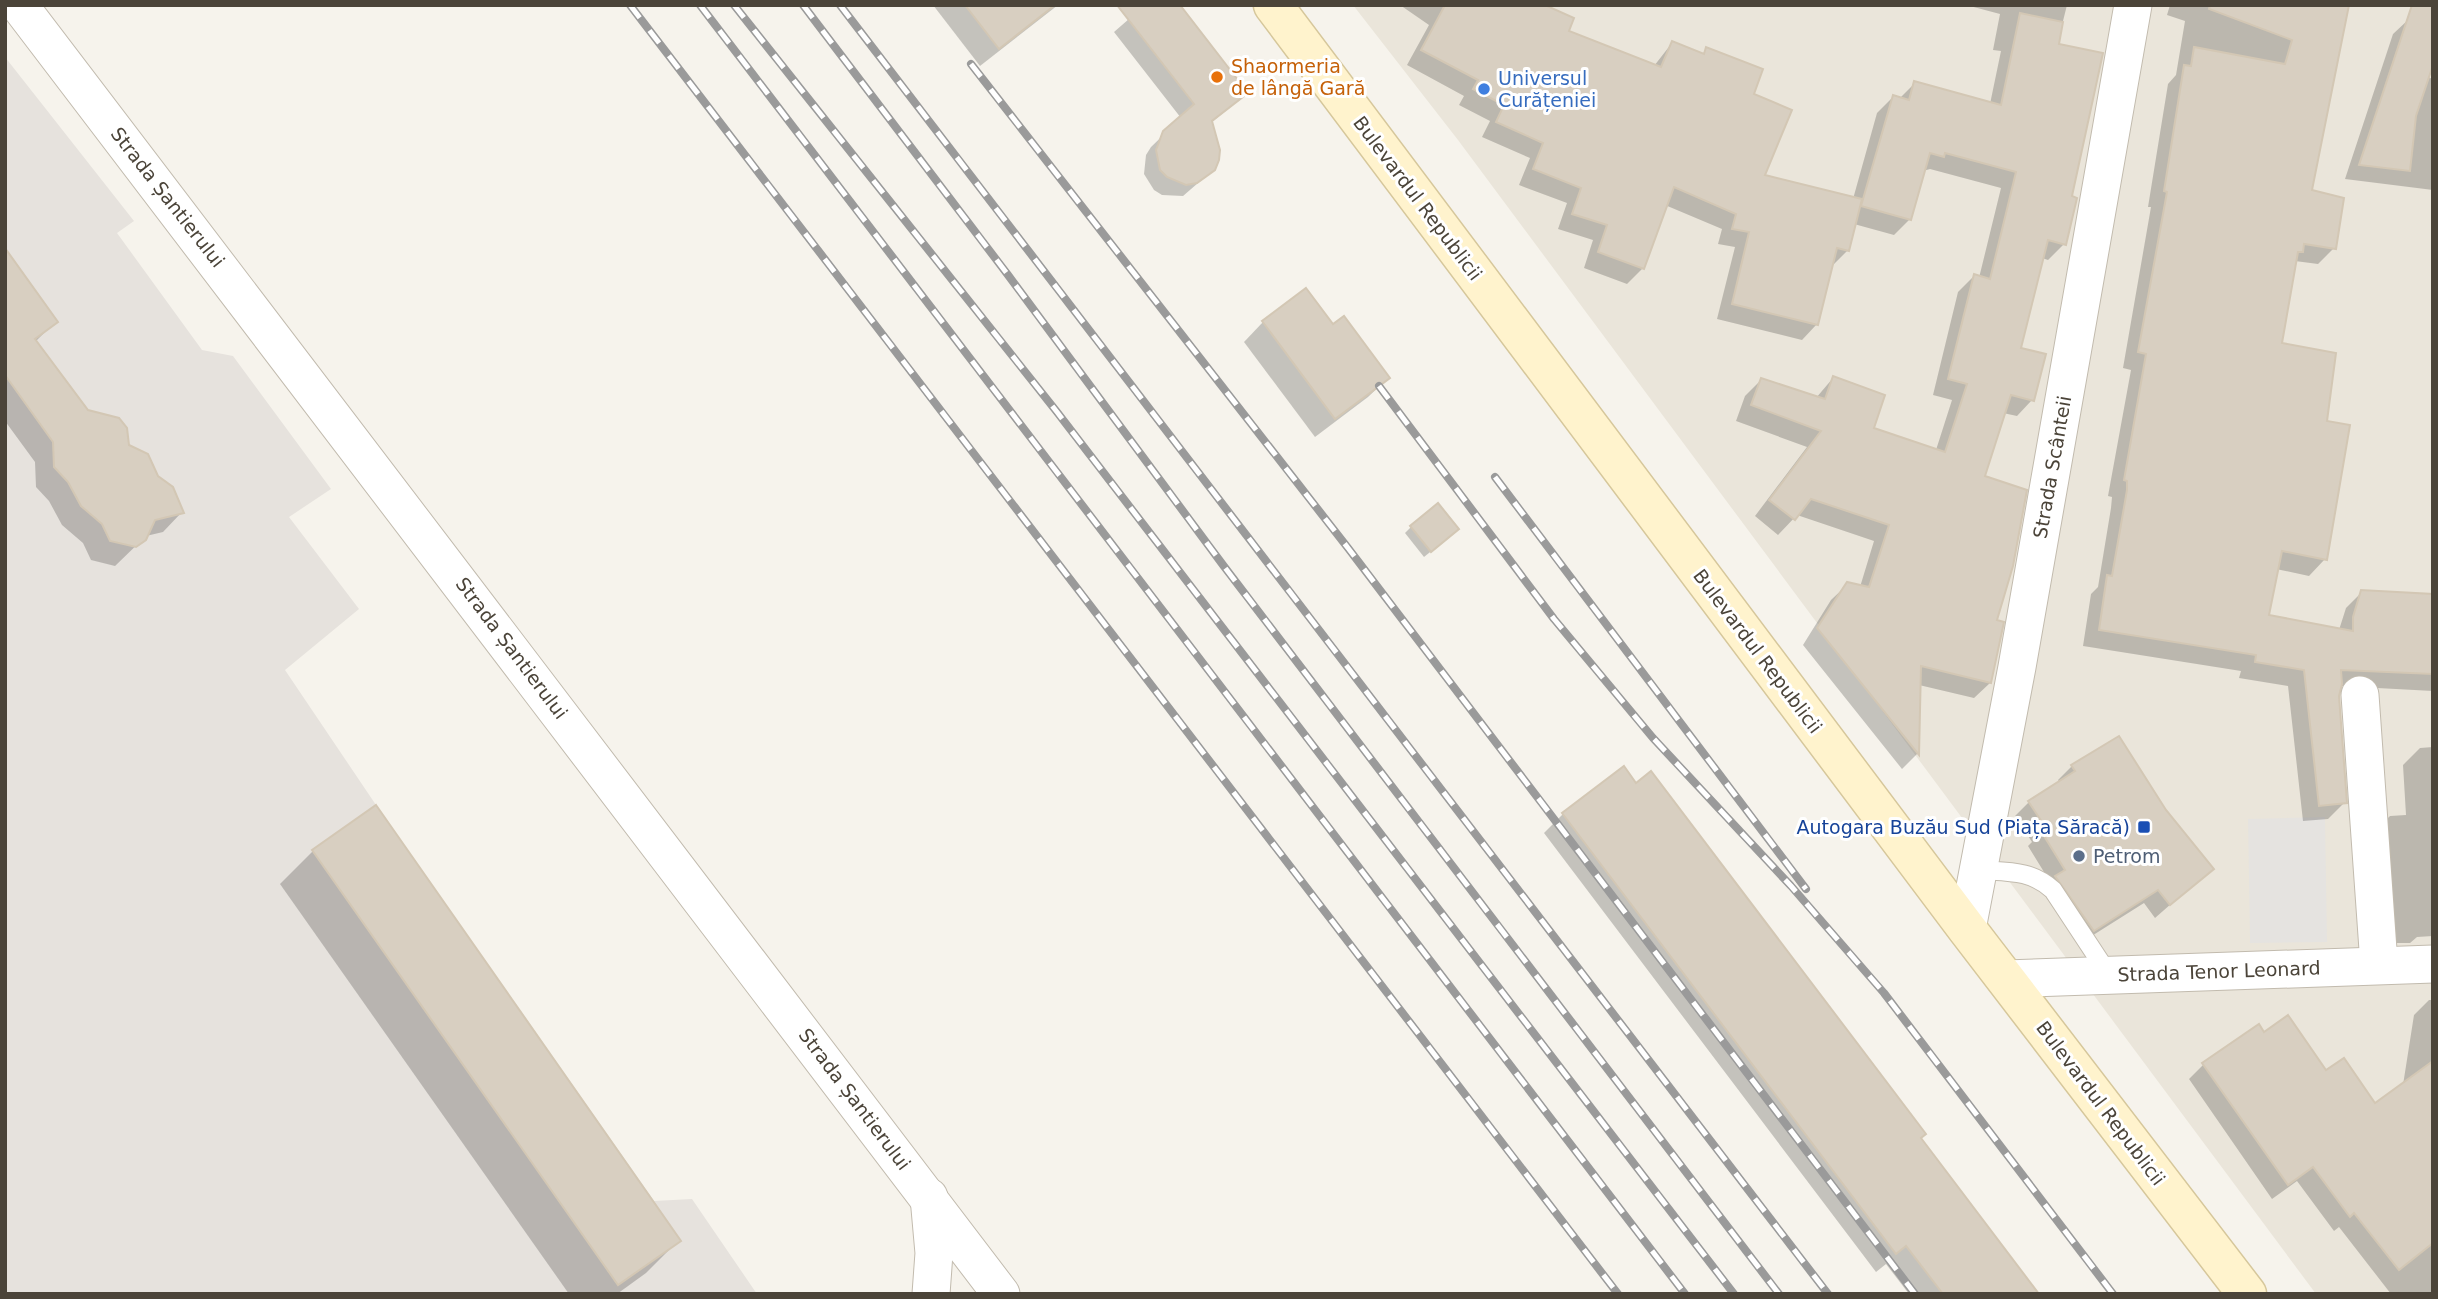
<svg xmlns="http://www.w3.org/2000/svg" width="2438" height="1299" viewBox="0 0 2438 1299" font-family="'DejaVu Sans',sans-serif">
<rect width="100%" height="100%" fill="#f6f3ec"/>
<path fill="#eae5da" d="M1353,5H2433V1294H2316L1458,140Z"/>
<path fill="#e6e2dd" d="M5,57L134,221L117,233L202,350L233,356L331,489L289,517L359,609L285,670L376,805L654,1201L692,1199L757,1294H5Z"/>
<path fill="#e5e3e0" d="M2325,817L2327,942L2250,943L2248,819Z"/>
<g fill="#0003">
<path d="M933,5H1058L980,66Z"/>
<path d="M1145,5L1246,93L1211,123L1217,160L1205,177L1183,196L1162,195L1154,190L1144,174L1146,155L1151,147L1181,118L1114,32Z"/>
<path d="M1400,5H1543L1566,31L1654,66L1672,43L1701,55L1707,50L1752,95L1762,176L1853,199L1877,113L1893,97L1899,99L1915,83L1990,104L2001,51L1993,50L2000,14L1966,5H2067L2057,45L2070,198L2064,244L2048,260L2042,258L2019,350L2032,400L2017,416L2003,413L1983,478L1995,621L1990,683L1974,698L1919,685L1917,754L1902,769L1803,645L1831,600L1848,584L1860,587L1874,541L1797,515L1778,535L1755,516L1807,447L1736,421L1745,396L1761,380L1816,398L1833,378L1871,429L1936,450L1952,400L1933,395L1958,292L1974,276L1979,278L2001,188L1930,169L1923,171L1910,219L1894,235L1854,224L1848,250L1833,265L1817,324L1802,340L1717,319L1735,247L1718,244L1722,229L1665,205L1643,268L1627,284L1584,268L1593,240L1558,229L1567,203L1519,185L1530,158L1482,137L1490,121L1459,105L1464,96L1407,65L1429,25Z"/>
<path d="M2170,5H2348L2310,191L2334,248L2318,264L2295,261L2280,345L2325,422V559L2309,576L2276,569L2267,616L2339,630L2346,608L2362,592L2433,596V691L2340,686L2337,696L2345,802L2328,819L2303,821L2288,686L2239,678L2241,671L2083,646L2091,594L2098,587L2111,508L2112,497L2108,496L2131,370L2123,368L2151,207H2148L2168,84L2176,75L2185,21L2167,15Z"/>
<path d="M2408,20L2427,77L2433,79V190L2345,179L2393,34Z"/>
<path d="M5,251L55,322L35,342L87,412L127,446L156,477L182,512L163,532L146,536L115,566L91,560L83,543L62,525L49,501L36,487L35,462L5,421Z"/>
<path d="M1263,322L1333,327L1388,378L1368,397L1315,437L1244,342Z"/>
<path d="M1411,527L1451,535L1424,557L1405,533Z"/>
<path d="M2433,747V936L2417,937L2410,943H2381L2373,833L2390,816L2406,815L2403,765L2420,748Z"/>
<path d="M2072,766L2164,811L2212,868L2155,918L2144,903L2079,944L2043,893L2052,885L2028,846L2032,842L2015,816L2029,802L2060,783L2058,780Z"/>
<path d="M1563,814L1919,1138L2037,1294H1909L1886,1264L1876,1272L1544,833Z"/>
<path d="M313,851L679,1240L646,1273L617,1294H569L280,884Z"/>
<path d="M2429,1000H2433V1294H2391L2339,1227L2334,1231L2297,1181L2272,1199L2189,1079L2204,1064L2263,1034L2374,1105L2403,1085L2414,1015Z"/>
</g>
<g fill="#d8cfc1" stroke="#d3c7b4" stroke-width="2">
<path d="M965,5H1055L999,49Z"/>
<path d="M1117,5H1180L1248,93L1212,121L1220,150L1219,160L1215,170L1197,183L1186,185L1167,177L1160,170L1156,150L1163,131L1194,104Z"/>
<path d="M1445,5H1545L1574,18L1569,31L1661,67L1672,41L1704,54L1706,47L1763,69L1754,94L1792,110L1765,175L1862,199L1849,251L1837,248L1818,325L1732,304L1749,232L1732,229L1736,214L1674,187L1644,269L1598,252L1607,225L1572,214L1581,188L1533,169L1543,143L1496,122L1504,105L1473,89L1478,80L1421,50Z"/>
<path d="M2210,5H2349L2312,190L2344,198L2336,249L2304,244L2303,252H2298L2282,343L2336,353L2327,421L2350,425L2327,560L2282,551L2269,615L2353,631V617L2361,590L2433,594V674L2341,670L2342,684L2339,696L2347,803L2319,806L2304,670L2255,662L2256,655L2099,630L2107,575L2112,576L2127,490V481L2124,480L2146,354L2138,352L2167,192L2164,191L2184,65L2191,66L2194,47L2285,64L2292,40L2209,9Z"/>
<path d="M2412,5H2433V65L2416,116L2410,171L2359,165Z"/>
<path d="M2020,13L2063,22L2059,44L2103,53L2072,196L2077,198L2066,245L2048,240L2021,348L2046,354L2034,401L2011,395L1985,476L2027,490L2013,566L1997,620L2004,622L1991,683L1921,666L1919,755L1817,628L1847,582L1869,587L1889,525L1811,499L1795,520L1769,500L1821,431L1751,405L1761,378L1825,399L1833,376L1885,395L1874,428L1945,452L1967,384L1948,379L1974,274L1990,279L2016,172L1945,153L1944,157L1930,153L1911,220L1861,206L1893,95L1909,100L1914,81L2001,105Z"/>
<path d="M5,248L58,322L35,339L88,410L119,418L127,428L129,445L148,454L158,476L173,487L184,513L155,520L146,540L136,547L110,541L102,524L81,506L68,482L54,467L53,442L5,375Z"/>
<path d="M1306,288L1333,324L1344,316L1390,378L1335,419L1262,321Z"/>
<path d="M1438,503L1459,529L1431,552L1410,526Z"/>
<path d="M2119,736L2166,810L2214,869L2170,905L2158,890L2094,931L2055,876L2065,870L2041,831L2046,828L2028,801L2075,771L2071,765Z"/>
<path d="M1624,766L1636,783L1651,771L1926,1134L1921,1138L2039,1294H1943L1906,1246L1896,1254L1562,813Z"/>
<path d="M376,805L681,1241L618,1285L312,850Z"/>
<path d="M2288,1015L2326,1070L2344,1058L2375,1103L2433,1061V1243L2399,1270L2354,1213L2350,1217L2313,1167L2288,1185L2202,1063L2259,1024L2264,1032Z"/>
</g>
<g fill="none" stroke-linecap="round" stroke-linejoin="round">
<g stroke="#c2bbae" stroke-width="20">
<path id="service" d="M1980,870C2009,872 2031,870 2053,890L2109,975"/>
</g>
<g stroke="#c2bbae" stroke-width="39">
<g id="minor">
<path d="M19,5L1001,1294"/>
<path d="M2360,695L2379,964"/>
<path d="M1967,929L2017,667L2133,5"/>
<path d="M2006,979L2433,964"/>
<path d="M929,1197L934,1253L931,1294"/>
</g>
</g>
<g stroke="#d6c79b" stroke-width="41">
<path id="secondary" d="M1273,5L1967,929L2247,1294"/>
</g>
<use href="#service" stroke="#fff" stroke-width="18"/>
<use href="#minor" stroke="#fff" stroke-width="37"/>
<use href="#secondary" stroke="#fff3cd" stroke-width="38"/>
<g stroke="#9a9a9a" stroke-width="8">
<g id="rail">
<path d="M630,5L1618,1294"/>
<path d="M700,5L1685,1294"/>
<path d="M734,5L1057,412L1734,1294"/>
<path d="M803,5L1008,275L1223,565L1779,1294"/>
<path d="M840,5L1828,1294"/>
<path d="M971,64L1348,548L1915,1294"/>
<path d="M1379,386L1554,619L1653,738L1791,886L1884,993L2113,1294"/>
<path d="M1495,477L1806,889"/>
</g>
</g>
<use href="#rail" stroke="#fff" stroke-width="5" stroke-dasharray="16" stroke-linecap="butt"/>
</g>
<circle fill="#e8710a" stroke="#fff" stroke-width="2.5" cx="1217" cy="77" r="7"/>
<circle fill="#3f7fe0" stroke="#fff" stroke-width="2.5" cx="1484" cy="89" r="7"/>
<rect fill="#1a4fb4" stroke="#fff" stroke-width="2.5" x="2137" y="820" width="14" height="14" rx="3.5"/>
<circle fill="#5c6f8a" stroke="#fff" stroke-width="2.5" cx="2079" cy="856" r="7"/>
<g text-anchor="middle" stroke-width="6" stroke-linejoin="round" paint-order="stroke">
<g font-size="19" fill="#c56008" stroke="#fff" text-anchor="start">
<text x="1231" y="73">Shaormeria<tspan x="1231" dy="22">de lângă Gară</tspan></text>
</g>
<g font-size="19" fill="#366cbe" stroke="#fff" text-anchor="start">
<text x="1498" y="85">Universul<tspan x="1498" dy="22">Curățeniei</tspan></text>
</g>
<g font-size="19" fill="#4b4439" stroke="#fff">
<text transform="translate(168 197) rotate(52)" y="7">Strada Șantierului</text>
<text transform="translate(1418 198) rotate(53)" y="7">Bulevardul Republicii</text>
<text transform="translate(2052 467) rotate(-80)" y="7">Strada Scânteii</text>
<text transform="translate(512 648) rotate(53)" y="7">Strada Șantierului</text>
<text transform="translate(1758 651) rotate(53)" y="7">Bulevardul Republicii</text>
<text transform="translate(2219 971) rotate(-2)" y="7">Strada Tenor Leonard</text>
<text transform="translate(855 1099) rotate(53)" y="7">Strada Șantierului</text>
<text transform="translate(2101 1103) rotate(53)" y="7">Bulevardul Republicii</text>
</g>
<g font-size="19" fill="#164399" stroke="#fff" text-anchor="end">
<text x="2130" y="834">Autogara Buzău Sud (Piața Săracă)</text>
</g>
<g font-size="19" fill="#4e5e75" stroke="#fff" text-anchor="start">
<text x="2093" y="863">Petrom</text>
</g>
</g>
<rect width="2438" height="1299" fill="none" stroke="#4b4439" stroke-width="14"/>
</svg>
